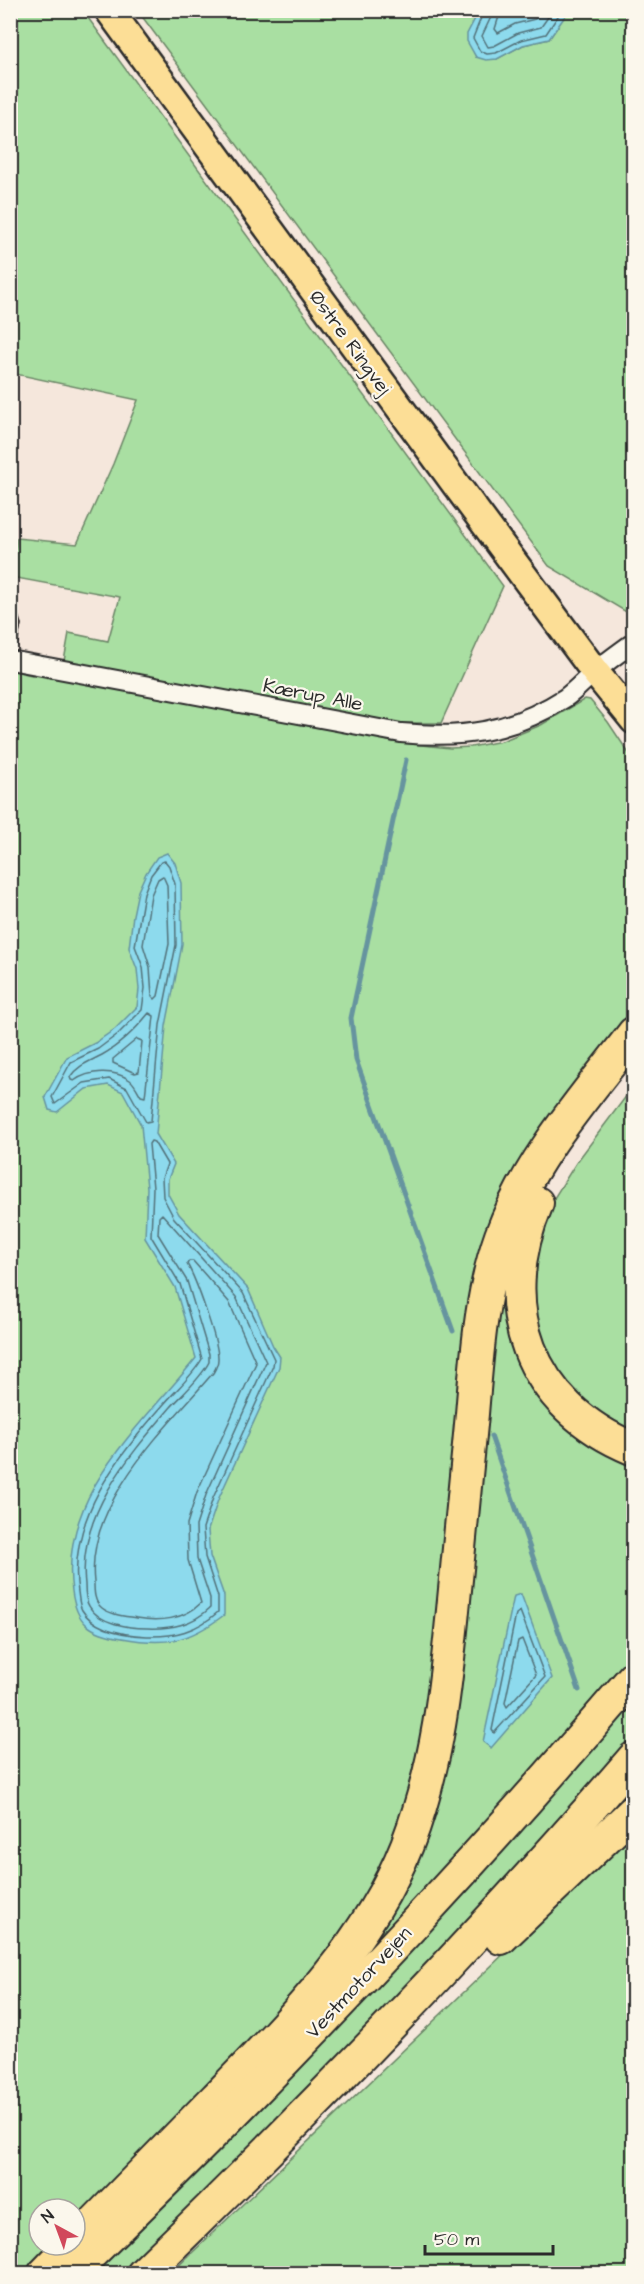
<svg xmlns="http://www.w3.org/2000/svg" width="644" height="2284" viewBox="0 0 644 2284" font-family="'Architects Daughter',sans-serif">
<rect width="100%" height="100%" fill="#f5e7dc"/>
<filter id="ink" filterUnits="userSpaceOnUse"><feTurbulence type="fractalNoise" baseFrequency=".0167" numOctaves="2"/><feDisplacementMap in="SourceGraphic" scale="12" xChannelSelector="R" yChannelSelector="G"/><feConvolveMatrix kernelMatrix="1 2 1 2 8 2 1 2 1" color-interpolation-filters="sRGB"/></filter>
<g filter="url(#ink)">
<g fill="#a9dfa2" stroke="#6a8566" stroke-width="1.5">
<path d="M10,11H83L503,586L441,723H400L64,661L69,633L108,641L120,597L11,577L17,538L77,544L113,464L138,400L11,373Z"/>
<path d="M138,11H483H479L471,46L476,57L497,59L523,45L549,39L568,11H633V616L549,566Z"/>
<path d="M34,668L327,724L392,742L450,748L471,747L502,741L541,725L585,699L590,700L608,722L634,761L633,1010L550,1120L525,1157L409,1807L374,1889L318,1969L75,2225V2209H39V2245H55L26,2274L10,2273V1266L16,1222L10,1215V670L32,675Z"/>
<path d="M633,1043V1055C565,1145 469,1246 530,1367C551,1409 589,1440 633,1457V1652L496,1812L336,1983L334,1979C367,1934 398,1888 418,1836C434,1795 442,1751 449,1708C463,1622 468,1534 475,1447C481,1379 486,1308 508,1243C533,1167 585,1105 633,1043Z"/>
<path d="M633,1087H634V1436L598,1418L548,1360L532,1301L540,1232L554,1198L576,1163Z"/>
<path d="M633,1696V1743L448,1951L129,2273L86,2274Z"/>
<path d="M633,1830V2273L170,2274Z"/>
</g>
<g fill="#8ddaed" stroke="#66949f" stroke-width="1.5">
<path d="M479,11L568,10V12L549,39L523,45L497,59L486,60L476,57L467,41V34Z"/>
<path d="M167,853L175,863L181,883L182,945L166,1026L156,1134L174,1164L168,1179V1194L179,1214L248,1289L273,1346L280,1357L279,1367L218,1500L208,1530L210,1556L224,1596V1615C189,1642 165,1646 122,1638C90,1633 76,1623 72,1591C58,1495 142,1425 196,1358L175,1287L145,1238L147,1188L141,1125L123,1092L108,1085L86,1089L57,1112L49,1110L45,1097L67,1057L95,1043L115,1029L137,1007L139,989L137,969L129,948L133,915L138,891L146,873L157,857Z"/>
<path d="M521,1594L552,1678L491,1748L483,1742L514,1596Z"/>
</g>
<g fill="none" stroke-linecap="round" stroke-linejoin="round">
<g stroke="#527179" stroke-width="1.5">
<path d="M484,10L473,38L480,51L487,54L496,53L521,40L546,34L562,10"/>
<path d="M492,10L491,17L482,36L488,47L494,46L518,33L541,27L553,10"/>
<path d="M501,10L495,29L498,33L515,24L535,19L542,10"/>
<path d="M161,862L165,861L169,866L175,884L176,945L160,1025L151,1121L146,1122L127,1088L109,1079L84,1083L55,1104L52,1097L71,1062L98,1049L118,1034L142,1010L145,988L143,967L135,946L144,893L151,875Z"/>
<path d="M163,876L167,885L169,944L158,996L155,999L152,996L150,967L143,945L151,895L158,879Z"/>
<path d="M149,1013L154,1016L145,1097L141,1096C138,1091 135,1084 130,1080C114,1069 89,1070 74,1081L71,1080L70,1077C78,1065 89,1062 102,1055C120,1045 136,1029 149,1013Z"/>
<path d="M137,1039L142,1041L139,1072L135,1073L113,1063V1059Z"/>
<path d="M151,1141L154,1142L167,1164L162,1178L163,1197L174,1218L243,1293L274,1359L273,1366L213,1498L203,1528L205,1557L218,1597V1612C197,1631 174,1637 147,1636C125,1635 94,1630 82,1610C79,1605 79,1598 78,1592C67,1519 118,1456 164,1404C176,1390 193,1375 202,1359L180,1284L151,1236L153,1188L149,1144Z"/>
<path d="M162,1214L236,1297L266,1362L206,1495L196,1526L197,1559L210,1598V1608C192,1625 171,1629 147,1628C129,1628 99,1624 89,1606C85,1600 85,1591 85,1584C77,1515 129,1456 171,1407C183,1394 201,1378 209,1362V1354L187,1281L158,1234L159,1217Z"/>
<path d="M189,1261H193L229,1302L256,1363L197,1492L187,1524L188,1560L201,1603C184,1620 159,1622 137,1618C125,1616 111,1615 102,1608C94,1602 94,1591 94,1582C85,1503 166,1428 213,1373C216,1368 218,1365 218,1359C219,1343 196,1279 187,1264Z"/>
<path d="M520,1611L545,1677L494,1733L492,1730L516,1614Z"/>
<path d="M522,1639L536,1675L507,1707L505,1703L518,1641Z"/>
</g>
<g stroke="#66949f" stroke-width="5">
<path d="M406,760L351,1018L356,1060L453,1331"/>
<path d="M491,1436L579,1690"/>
</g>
<g stroke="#2b2b2b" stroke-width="22">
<path id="street" d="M10,660L401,733C463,739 512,732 565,698C575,691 584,681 593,673C606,662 620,652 634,642"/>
</g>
<g stroke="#2b2b2b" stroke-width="32">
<path id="primary" d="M109,10L457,486L595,672L634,720"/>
</g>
<g stroke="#2b2b2b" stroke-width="36">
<g id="highway">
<path d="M537,1203C493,1306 528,1406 634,1449"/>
<path d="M501,1938L634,1811"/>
<path d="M75,2242C122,2194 169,2146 216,2098C289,2023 368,1944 407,1845C438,1765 446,1685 454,1600C460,1538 466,1476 472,1414C477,1355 481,1292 501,1236C529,1159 585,1097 634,1033"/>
<path d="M44,2274L72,2245"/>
<path d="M70,2274C267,2085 456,1885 634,1677"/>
<path d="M143,2274C314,2108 479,1938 634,1758"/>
</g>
</g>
<use href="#street" stroke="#fbf7ec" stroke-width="18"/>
<use href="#primary" stroke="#fcde96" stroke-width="27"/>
<use href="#highway" stroke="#fcde96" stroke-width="32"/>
</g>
<path fill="#c08e85" stroke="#2b2b2b" stroke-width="1.5" d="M10,613L21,624L17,645L10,643Z"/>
<path fill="#9c746c" stroke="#2b2b2b" stroke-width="1.5" d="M18,615L21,624L17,645L14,635Z"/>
<path fill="#dfa59b" stroke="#2b2b2b" stroke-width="1.5" d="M10,613L18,615L14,635L10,634Z"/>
</g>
<g text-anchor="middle" stroke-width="4.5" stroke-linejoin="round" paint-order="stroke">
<g font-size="20" fill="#2b2b2b" stroke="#fbf7ec">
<text transform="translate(351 342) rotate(54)" y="7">Østre Ringvej</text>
<text transform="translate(313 694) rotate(11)" y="7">Kærup Alle</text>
<text transform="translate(358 1982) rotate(-47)" y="7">Vestmotorvejen</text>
</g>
</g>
<rect width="644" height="2284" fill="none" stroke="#fbf7ec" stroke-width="36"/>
<rect x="18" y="18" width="608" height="2248" fill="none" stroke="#2b2b2b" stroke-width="2" filter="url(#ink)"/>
<g transform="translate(57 2227) rotate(319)"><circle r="28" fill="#fbf7ec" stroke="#a8a59f" stroke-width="1.5"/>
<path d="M0-4.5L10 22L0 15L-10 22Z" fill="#d1495b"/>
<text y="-9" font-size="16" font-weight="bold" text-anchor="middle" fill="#2b2b2b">N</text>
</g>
<path d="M425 2245v9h128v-9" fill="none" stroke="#2b2b2b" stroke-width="3"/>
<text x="434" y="2245" font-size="18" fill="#2b2b2b" stroke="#fbf7ec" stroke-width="4.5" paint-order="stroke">50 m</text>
</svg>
